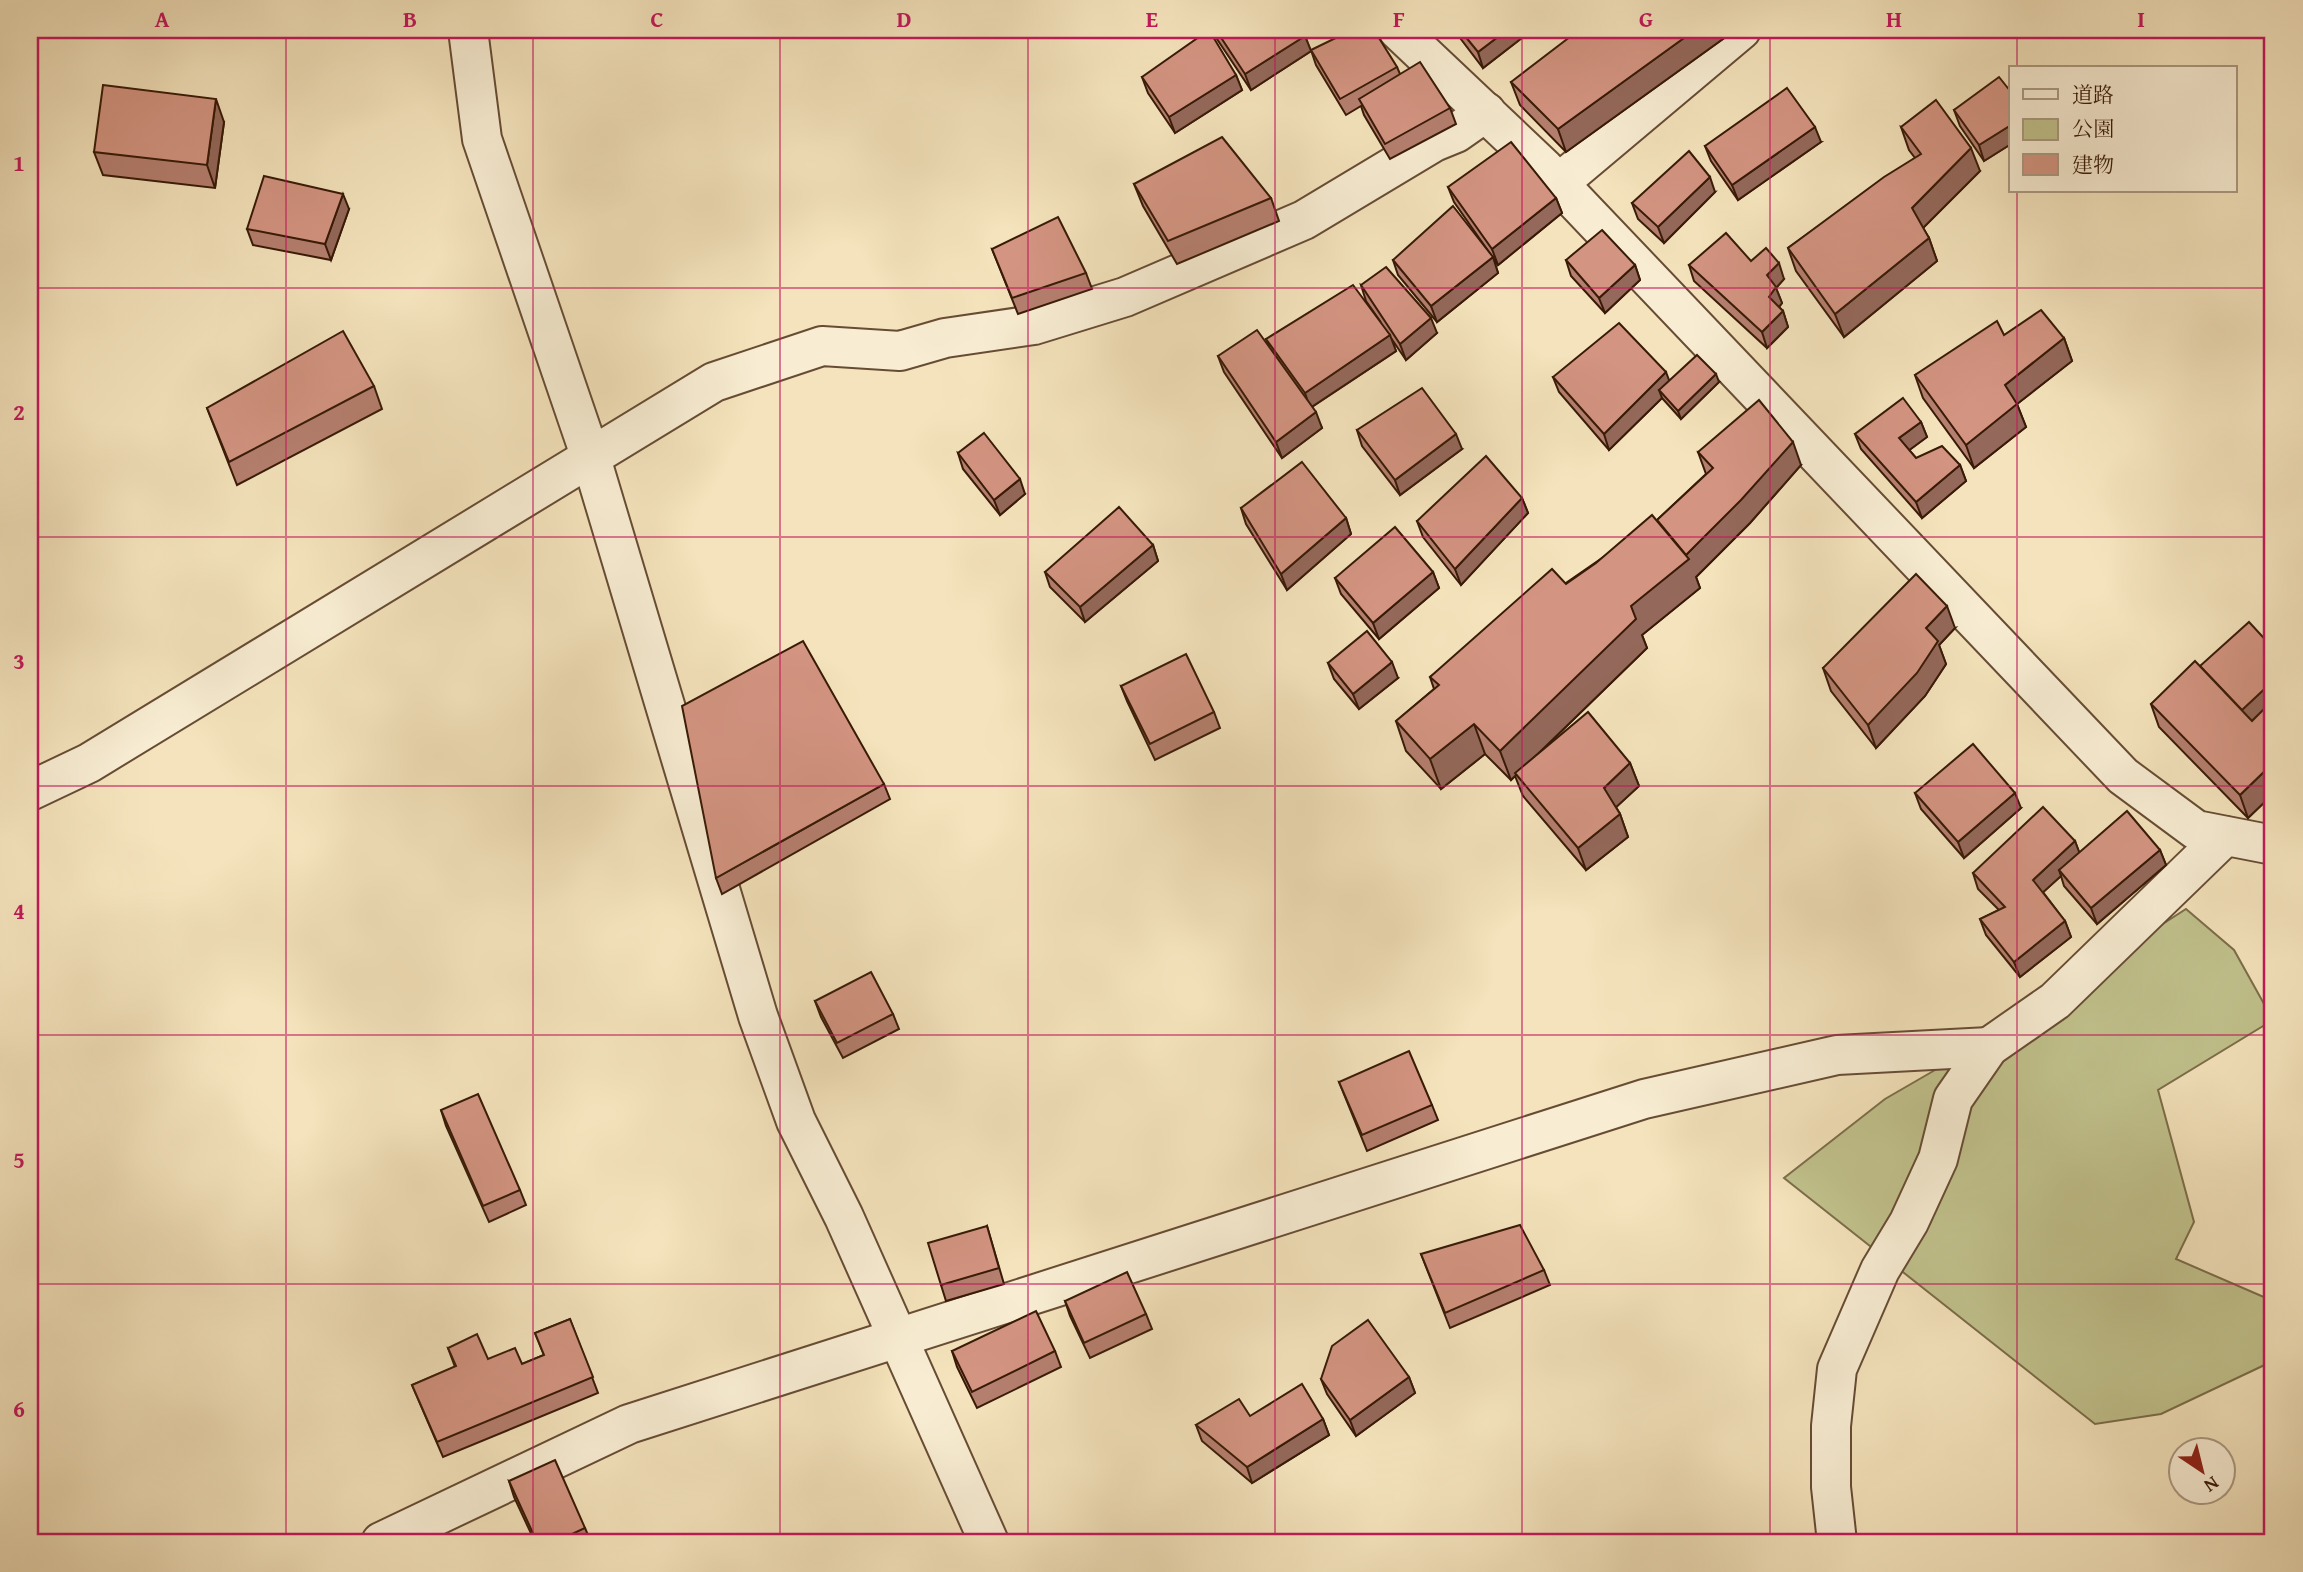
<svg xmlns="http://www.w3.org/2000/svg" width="2303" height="1572" viewBox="0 0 2303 1572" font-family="'Gentium Book Plus','Noto Serif JP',serif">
<rect width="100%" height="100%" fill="#f4e3bc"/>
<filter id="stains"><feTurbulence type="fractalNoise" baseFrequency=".00286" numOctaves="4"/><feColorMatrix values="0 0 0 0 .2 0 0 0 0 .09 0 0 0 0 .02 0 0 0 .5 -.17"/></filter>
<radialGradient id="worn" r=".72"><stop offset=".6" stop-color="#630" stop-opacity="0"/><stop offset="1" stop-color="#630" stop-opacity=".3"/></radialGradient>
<path fill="#c1c28d" stroke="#7c6e4a" stroke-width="2" d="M2186,909L2234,950L2273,1020L2158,1090L2194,1222L2176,1259L2273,1301V1361L2161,1414L2095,1424L1784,1178L1885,1099L1942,1066Z"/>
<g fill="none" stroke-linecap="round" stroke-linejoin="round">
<g stroke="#674c34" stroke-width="42">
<g id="minor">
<path d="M1559,183L1741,30"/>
<path d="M30,791L89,763L714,382L822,346L900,351L945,338L1034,325L1125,297L1304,220L1434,142L1456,133L1486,112"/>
<path d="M381,1542L629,1424L1644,1099L1837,1055L1989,1047"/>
<path d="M1837,1542L1831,1487V1426L1837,1369L1880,1270L1909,1222L1938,1159L1953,1099L1989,1047L2055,1001L2225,836"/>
</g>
</g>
<g stroke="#674c34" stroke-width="42">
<g id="tertiary">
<path d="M468,30L482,139L591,458L758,1016L796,1121L844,1217L989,1542"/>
<path d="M1398,30L1544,168L2123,776L2196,830L2273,845"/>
</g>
</g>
<use href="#minor" stroke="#f8edd3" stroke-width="38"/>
<use href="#tertiary" stroke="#f8edd3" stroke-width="38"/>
</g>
<g fill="#b57f6f" stroke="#381a07" stroke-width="2">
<path d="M1213,30H1301L1305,36L1311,51L1251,90L1215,36Z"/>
<path d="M1454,30H1532L1483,68Z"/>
<path d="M1727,36L1566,152L1520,105L1511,82Z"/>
<path d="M1311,50L1397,67L1400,74L1450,108L1456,124L1390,159L1364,115L1361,106L1346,115L1316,65Z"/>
<path d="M1236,75L1242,90L1175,133L1148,93L1142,77Z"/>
<path d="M2011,92V144L1984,161L1960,126L1954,110Z"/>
<path d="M224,122L215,188L103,175L94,152Z"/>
<path d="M1901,127L1980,171L1923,228L1929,238L1937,261L1844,337L1796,271L1788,248L1915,158L1909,150Z"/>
<path d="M1821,142L1738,200L1711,161L1705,146Z"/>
<path d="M1134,184L1271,198L1279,221L1177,264L1143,206Z"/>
<path d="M1448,187L1556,198L1562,213L1498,265L1493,258L1498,273L1437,322L1398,275L1393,260L1491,255L1454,202Z"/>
<path d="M1715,192L1664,243L1638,219L1632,203Z"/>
<path d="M349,209L331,260L253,245L247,229Z"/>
<path d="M992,249L1086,273L1092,289L1018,314Z"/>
<path d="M1566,260L1635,265L1640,280L1605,313L1571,276Z"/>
<path d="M1751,261L1784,279L1776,288L1782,303L1779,307L1783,311L1788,327L1767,348L1694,281L1689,265Z"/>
<path d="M1361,285L1437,333L1406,360L1391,338L1396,351L1312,407L1322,428L1282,458L1224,372L1218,356L1269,346L1266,339L1380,321L1366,301Z"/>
<path d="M2004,335L2064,338L2072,361L2017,404L2026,427L1974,468L1923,398L1915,375Z"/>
<path d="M1553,377L1669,381L1719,382L1681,419L1662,398L1609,450L1559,392Z"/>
<path d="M374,386L382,409L237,485L207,408Z"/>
<path d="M1921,422L1927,437L1909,450L1916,458L1960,465L1966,481L1922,518L1861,449L1855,434Z"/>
<path d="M1357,430L1462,449L1400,495L1362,446Z"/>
<path d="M1698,452L1801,465L1750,523L1696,577L1700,588L1642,635L1647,648L1539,753L1630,763L1639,786L1616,807L1620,814L1628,837L1586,870L1523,796L1515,776L1511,780L1485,754L1441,789L1406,751L1396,721L1434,689L1430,677L1657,520L1706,474Z"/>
<path d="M958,453L1025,494L1000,515L963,469Z"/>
<path d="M1522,498L1528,513L1461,585L1423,537L1417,521Z"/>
<path d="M1241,508L1346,518L1351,534L1287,590L1246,524Z"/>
<path d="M1153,545L1158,561L1085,622L1050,587L1045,572Z"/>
<path d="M1433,572L1439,588L1379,639L1341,594L1335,578Z"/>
<path d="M1955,628L1939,645L1946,664L1925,696L1876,748L1831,691L1823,668Z"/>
<path d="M2273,648V794L2248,818L2159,727L2151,704L2200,666Z"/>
<path d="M1328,663L1398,678L1359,709L1334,679Z"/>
<path d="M1121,686L1214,712L1220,728L1155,760L1127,701Z"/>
<path d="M884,784L890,799L722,894L716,878Z"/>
<path d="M1915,793L2021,808L1964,858L1921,809Z"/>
<path d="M2075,841L2079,852L2160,850L2166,865L2097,924L2064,886L2061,876L2043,892L2065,921L2071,937L2020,977L1986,935L1980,919L1999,910L1978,889L1973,873Z"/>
<path d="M815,1001L893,1014L899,1029L843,1058L821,1017Z"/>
<path d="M1339,1082L1432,1105L1438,1120L1367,1151Z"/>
<path d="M441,1110L520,1190L526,1205L489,1222L446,1126Z"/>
<path d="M987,1226L1004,1284L946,1301L941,1285Z"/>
<path d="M1421,1254L1544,1270L1550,1285L1450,1328Z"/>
<path d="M1065,1301L1146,1314L1152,1329L1090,1358L1070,1316Z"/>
<path d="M570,1319L598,1393L443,1457L412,1385L455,1367L448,1348L488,1359L522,1364L544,1355L535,1333Z"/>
<path d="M952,1351H1055L1061,1367L977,1408L957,1367Z"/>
<path d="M1409,1377L1415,1393L1356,1436L1327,1394L1321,1379Z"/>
<path d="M1250,1416L1323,1419L1329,1435L1252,1483L1202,1441L1196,1425Z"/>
<path d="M509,1481L585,1528L591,1542H535L514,1497Z"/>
</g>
<g fill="#94685a" stroke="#381a07" stroke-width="2">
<path d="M1507,30H1532L1483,68L1478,52Z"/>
<path d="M1695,30H1725L1727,36L1566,152L1558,129Z"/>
<path d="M1305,36L1311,51L1251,90L1245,74Z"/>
<path d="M1236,75L1242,90L1175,133L1169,117Z"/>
<path d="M216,99L224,122L215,188L207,165Z"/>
<path d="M2011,125V144L1984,161L1979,145Z"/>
<path d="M1815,127L1821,142L1738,200L1732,185Z"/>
<path d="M1971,148L1980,171L1920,231L1912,208Z"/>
<path d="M1710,177L1715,192L1664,243L1658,227Z"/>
<path d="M343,194L349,209L331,260L325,244Z"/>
<path d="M1556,198L1562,213L1498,265L1492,249Z"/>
<path d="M1929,238L1937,261L1844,337L1835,314Z"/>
<path d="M1493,257L1498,273L1437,322L1431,306Z"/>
<path d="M1779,263L1784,279L1776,288L1782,303L1775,312L1769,297L1767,275Z"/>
<path d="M1635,265L1640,280L1605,313L1599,298Z"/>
<path d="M1783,311L1788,327L1767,348L1762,332Z"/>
<path d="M1431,318L1437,333L1406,360L1400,344Z"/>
<path d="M1390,335L1396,351L1310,408L1305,393Z"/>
<path d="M2064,338L2072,361L2017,404L2026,427L1974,468L1966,445L2005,385Z"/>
<path d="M1666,372L1672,388L1659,390L1662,398L1609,450L1604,434Z"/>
<path d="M1716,374L1719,382L1681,419L1678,411Z"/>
<path d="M1316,412L1322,428L1282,458L1276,442Z"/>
<path d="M1921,422L1927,437L1904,454L1899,438Z"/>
<path d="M1456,434L1462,449L1400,495L1395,480Z"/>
<path d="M1793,442L1801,465L1750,523L1696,577L1700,588L1642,635L1647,648L1511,780L1500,751L1631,606L1686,555Z"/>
<path d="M1960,465L1966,481L1922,518L1916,502Z"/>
<path d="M1020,479L1025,494L1000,515L994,500Z"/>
<path d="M1522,498L1528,513L1461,585L1455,569Z"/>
<path d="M1346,518L1351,534L1287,590L1281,574Z"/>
<path d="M1153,545L1158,561L1085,622L1080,607Z"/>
<path d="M1433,572L1439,588L1379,639L1373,623Z"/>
<path d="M1947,606L1955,628L1939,645L1946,664L1925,696L1876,748L1868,725L1926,628Z"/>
<path d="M1392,662L1398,678L1359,709L1353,694Z"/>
<path d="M2273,681V702L2245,727L2239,712Z"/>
<path d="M1474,724L1485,754L1441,789L1430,759Z"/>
<path d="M1630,763L1639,786L1613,810L1604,788Z"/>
<path d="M2273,763V794L2248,818L2240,795Z"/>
<path d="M2015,793L2021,808L1964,858L1958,842Z"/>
<path d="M1620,814L1628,837L1586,870L1578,848Z"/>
<path d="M2075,841L2081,857L2059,870L2061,876L2039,896L2033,880Z"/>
<path d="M2160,850L2166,865L2097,924L2091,908Z"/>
<path d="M2065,921L2071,937L2020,977L2014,962Z"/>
<path d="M1409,1377L1415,1393L1356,1436L1350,1420Z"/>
<path d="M1323,1419L1329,1435L1252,1483L1247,1467Z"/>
</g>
<g fill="#d39481" stroke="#381a07" stroke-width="2">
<path d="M1209,30L1236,75L1169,117L1142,77Z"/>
<path d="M1216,30H1301L1305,36L1245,74Z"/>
<path d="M1352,30H1374L1397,67L1340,99L1311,50Z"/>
<path d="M1460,30H1507L1478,52Z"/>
<path d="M1579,30H1695L1558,129L1511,82Z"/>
<path d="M1420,62L1450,108L1385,144L1359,99Z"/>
<path d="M1999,77L2011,92V125L1979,145L1954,110Z"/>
<path d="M103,85L216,99L207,165L94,152Z"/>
<path d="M1787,88L1815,127L1732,185L1705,146Z"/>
<path d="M1936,100L1971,148L1912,208L1929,238L1835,314L1788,248L1884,177L1921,154L1901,127Z"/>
<path d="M1222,137L1271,198L1168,241L1134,184Z"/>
<path d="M1511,142L1556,198L1492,249L1448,187Z"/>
<path d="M1689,151L1710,177L1658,227L1632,203Z"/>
<path d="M264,176L343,194L325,244L247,229Z"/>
<path d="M1453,206L1493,257L1431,306L1393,260Z"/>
<path d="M1058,217L1086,273L1012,298L992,249Z"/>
<path d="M1602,230L1635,265L1599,298L1566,260Z"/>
<path d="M1726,233L1751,261L1766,248L1779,263L1767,275L1776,287L1769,297L1783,311L1762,332L1689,265Z"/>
<path d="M1386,267L1431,318L1400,344L1361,285Z"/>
<path d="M1353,285L1390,335L1305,393L1266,339Z"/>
<path d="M2041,310L2064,338L2005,385L2017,404L1966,445L1915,375L1997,321L2004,335Z"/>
<path d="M1619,323L1666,372L1604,434L1553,377Z"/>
<path d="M1257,330L1316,412L1276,442L1218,356Z"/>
<path d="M343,331L374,386L229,462L207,408Z"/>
<path d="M1697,355L1716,374L1678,411L1659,390Z"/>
<path d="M1422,388L1456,434L1395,480L1357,430Z"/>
<path d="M1903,398L1921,422L1899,438L1916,458L1942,446L1960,465L1916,502L1855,434Z"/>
<path d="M1759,400L1793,442L1741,500L1686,555L1657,520L1713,468L1698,452Z"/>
<path d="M984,433L1020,479L994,500L958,453Z"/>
<path d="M1486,456L1522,498L1455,569L1417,521Z"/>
<path d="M1302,462L1346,518L1281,574L1241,508Z"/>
<path d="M1119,507L1153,545L1080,607L1045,572Z"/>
<path d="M1652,515L1689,559L1631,606L1636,619L1500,751L1474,724L1430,759L1396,721L1439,685L1430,677L1552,569L1566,584L1596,563Z"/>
<path d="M1395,527L1433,572L1373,623L1335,578Z"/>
<path d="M1916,574L1947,606L1926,628L1938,641L1917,673L1868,725L1823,668Z"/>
<path d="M2249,622L2273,648V681L2242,710L2200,666Z"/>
<path d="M1367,631L1392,662L1353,694L1328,663Z"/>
<path d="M803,641L884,784L716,878L682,706Z"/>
<path d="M1186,654L1214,712L1150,744L1121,686Z"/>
<path d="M2195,661L2252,721L2273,700V763L2240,795L2151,704Z"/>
<path d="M1588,712L1630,763L1604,788L1620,814L1578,848L1515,773Z"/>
<path d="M1973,744L2015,793L1958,842L1915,793Z"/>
<path d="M2043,807L2075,841L2033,880L2065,921L2014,962L1980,919L2005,907L1973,873Z"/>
<path d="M2127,811L2160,850L2091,908L2059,870Z"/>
<path d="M871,972L893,1014L837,1043L815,1001Z"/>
<path d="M1409,1051L1432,1105L1362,1135L1339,1082Z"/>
<path d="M478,1094L520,1190L483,1206L441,1110Z"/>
<path d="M1520,1225L1544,1270L1445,1313L1421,1254Z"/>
<path d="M987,1226L999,1268L941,1285L928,1243Z"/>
<path d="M1127,1272L1146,1314L1084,1343L1065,1301Z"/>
<path d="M1036,1311L1055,1351L972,1392L952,1351Z"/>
<path d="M570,1319L593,1377L437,1442L412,1385L456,1366L448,1348L477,1334L488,1359L515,1348L522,1364L544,1355L535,1333Z"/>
<path d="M1368,1320L1409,1377L1350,1420L1321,1379L1332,1346Z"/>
<path d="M1302,1384L1323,1419L1247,1467L1196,1425L1239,1399L1250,1416Z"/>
<path d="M555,1460L585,1528L555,1542H537L509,1481Z"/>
</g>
<path fill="none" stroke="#c2185b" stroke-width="2" stroke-opacity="0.55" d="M286,30V1542M533,30V1542M780,30V1542M1028,30V1542M1275,30V1542M1522,30V1542M1770,30V1542M2017,30V68M2017,191V1542M30,288H2273M30,537H2273M30,786H2273M30,1035H2273M30,1284H2273"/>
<rect width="2303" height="1572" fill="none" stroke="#f4e3bc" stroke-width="77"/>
<rect x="2009" y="66" width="228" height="126" fill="#f8edd3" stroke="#ab9981" stroke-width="2"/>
<rect x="2023" y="89" width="35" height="10" fill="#f8edd3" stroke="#ab9981" stroke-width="2"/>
<text x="2072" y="102" font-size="21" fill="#381a07">道路</text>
<rect x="2023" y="119" width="35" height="21" fill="#c1c28d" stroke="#ab9981" stroke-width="2"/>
<text x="2072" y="136" font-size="21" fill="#381a07">公園</text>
<rect x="2023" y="154" width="35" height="21" fill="#d39481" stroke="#ab9981" stroke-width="2"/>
<text x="2072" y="172" font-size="21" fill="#381a07">建物</text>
<g transform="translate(2202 1471) rotate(145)"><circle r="33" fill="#f8edd3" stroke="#ab9981" stroke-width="2"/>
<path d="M0-5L12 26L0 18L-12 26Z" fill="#8f2418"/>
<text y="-10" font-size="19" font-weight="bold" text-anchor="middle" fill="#381a07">N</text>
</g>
<rect x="38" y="38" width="2226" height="1496" fill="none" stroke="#c2185b" stroke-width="2.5"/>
<g font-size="23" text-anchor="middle" font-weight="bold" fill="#c2185b">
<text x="162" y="27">A</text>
<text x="410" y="27">B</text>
<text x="657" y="27">C</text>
<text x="904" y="27">D</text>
<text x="1152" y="27">E</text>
<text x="1399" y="27">F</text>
<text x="1646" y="27">G</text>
<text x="1894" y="27">H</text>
<text x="2141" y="27">I</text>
<text x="19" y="171">1</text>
<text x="19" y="420">2</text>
<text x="19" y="669">3</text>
<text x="19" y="919">4</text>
<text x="19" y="1168">5</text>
<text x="19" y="1417">6</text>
</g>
<rect width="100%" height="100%" filter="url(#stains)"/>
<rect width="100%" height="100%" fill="url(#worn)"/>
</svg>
